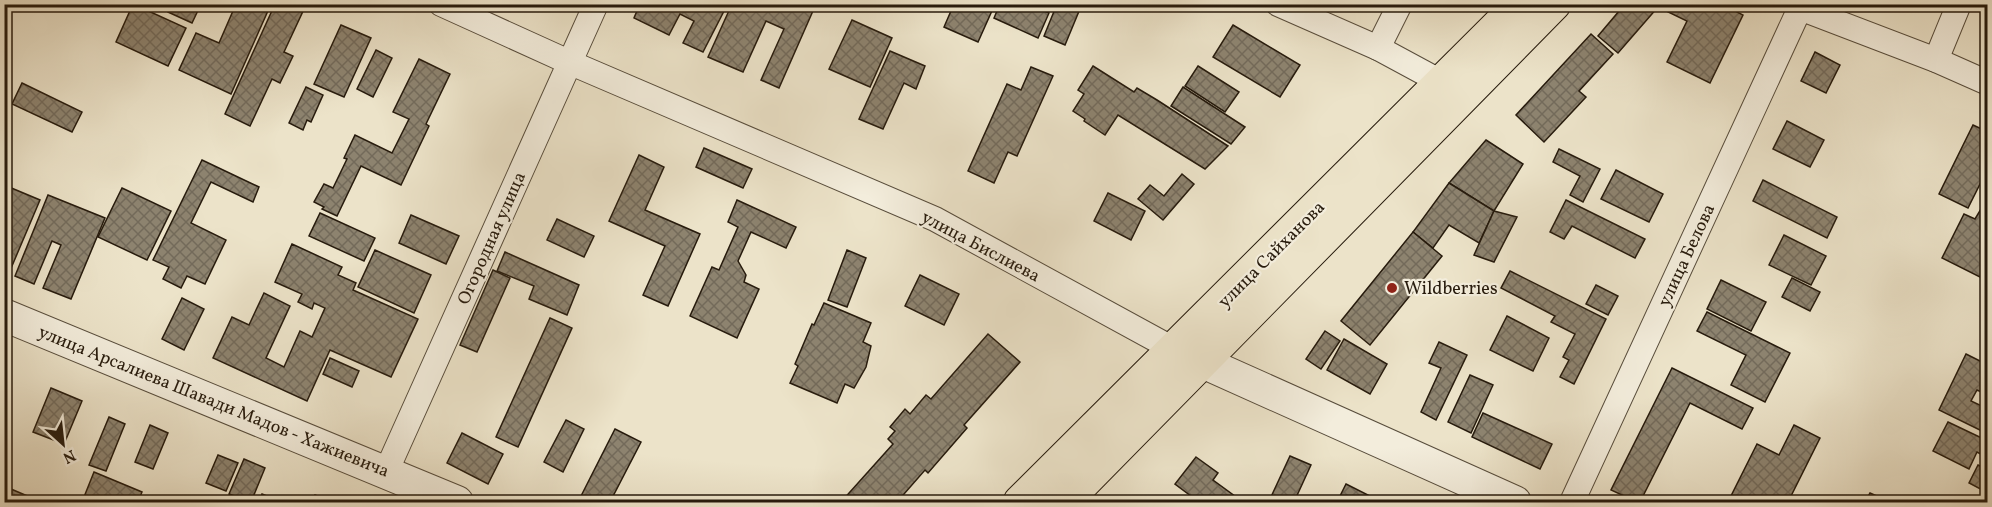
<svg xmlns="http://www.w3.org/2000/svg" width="1992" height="507" viewBox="0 0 1992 507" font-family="Vollkorn,serif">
<defs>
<pattern id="building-cross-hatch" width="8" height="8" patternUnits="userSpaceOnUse" patternTransform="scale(1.5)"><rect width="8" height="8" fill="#8d836f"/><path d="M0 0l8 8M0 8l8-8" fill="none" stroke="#736a5a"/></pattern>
</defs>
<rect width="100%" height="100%" fill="#ece3c9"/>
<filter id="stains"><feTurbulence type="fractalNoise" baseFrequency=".00333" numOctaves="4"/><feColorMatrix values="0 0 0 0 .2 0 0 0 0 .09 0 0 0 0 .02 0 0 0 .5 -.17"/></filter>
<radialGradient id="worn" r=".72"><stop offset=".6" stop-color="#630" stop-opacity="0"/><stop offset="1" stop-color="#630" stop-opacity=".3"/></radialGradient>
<g fill="url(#building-cross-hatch)" stroke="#271b0d" stroke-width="1.5">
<path d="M133,4L186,28L168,66L116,42Z"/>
<path d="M171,4H201L192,23L168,12Z"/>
<path d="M236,4H271L231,94L179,70L196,33L219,43Z"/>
<path d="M275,4H294L304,9L284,52L293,56L280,83L272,79L250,126L225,114Z"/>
<path d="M640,4H711L724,11L703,52L683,43L694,21L680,14L669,35L634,18Z"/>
<path d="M732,4H786L794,8L795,4H816L779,88L761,80L784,29L766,21L743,72L708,57Z"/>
<path d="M954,4H995L978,42L944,27Z"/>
<path d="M1000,4H1029L1049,13L1038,38L994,18Z"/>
<path d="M1057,4H1082L1065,45L1044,36Z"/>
<path d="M1625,4H1722L1743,15L1710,83L1667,62L1687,21L1658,7L1618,53L1598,36Z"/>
<path d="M852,20L892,38L870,87L829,69Z"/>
<path d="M341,25L371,38L344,97L314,84Z"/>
<path d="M1233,25L1300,65L1280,97L1213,57Z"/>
<path d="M1591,34L1613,54L1579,91L1586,97L1544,142L1516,115Z"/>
<path d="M376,50L392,58L373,97L357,89Z"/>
<path d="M890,51L925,66L916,89L904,83L883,129L859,119Z"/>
<path d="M1815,52L1840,65L1826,93L1801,81Z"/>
<path d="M419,59L450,74L426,124L429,126L401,185L361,166L337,216L322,209L324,207L314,202L324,184L333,188L347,159L344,158L355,135L392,153L409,119L393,112Z"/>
<path d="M1093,66L1134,92L1137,88L1157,100L1228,146L1205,169L1118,115L1105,135L1084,121L1085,119L1073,111L1084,94L1078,90Z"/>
<path d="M1198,66L1239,92L1225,112L1185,86Z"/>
<path d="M1031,67L1053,76L1017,156L1008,152L994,183L968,171L1007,84L1021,90Z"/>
<path d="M22,83L82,112L72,132L12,104Z"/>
<path d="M306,87L323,95L311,122L307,120L303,130L289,123Z"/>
<path d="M1183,87L1245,127L1231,144L1171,106Z"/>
<path d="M1787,121L1824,140L1810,167L1773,149Z"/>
<path d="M1973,125L1988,132V168L1968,208L1939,194Z"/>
<path d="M1486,140L1523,164L1494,211L1449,183Z"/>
<path d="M704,148L752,169L743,188L696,167Z"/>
<path d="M1559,149L1600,169L1583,202L1570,195L1580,176L1553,162Z"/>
<path d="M639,155L664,167L645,210L700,234L668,306L643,295L665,246L609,221Z"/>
<path d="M202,160L259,187L253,202L211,182L191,223L226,240L205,284L187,276L181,288L163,279L169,267L153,260Z"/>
<path d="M1616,170L1663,194L1649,222L1601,199Z"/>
<path d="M1182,174L1194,184L1163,220L1138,199L1150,185L1164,196Z"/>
<path d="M1763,180L1837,217L1827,238L1753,201Z"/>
<path d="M1449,183L1494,211L1479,243L1449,225L1433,248L1413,232Z"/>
<path d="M9,187L40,200L9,273L4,271V199Z"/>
<path d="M122,188L171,211L147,260L98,237Z"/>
<path d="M1108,193L1145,211L1131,240L1094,221Z"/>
<path d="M48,195L105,218L71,299L43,288L61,245L52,241L34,284L15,276Z"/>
<path d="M737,200L796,227L786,248L751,232L738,261L746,275L744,282L759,289L737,338L690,316L712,267L719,270L738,227L728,222Z"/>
<path d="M1566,200L1645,239L1635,258L1572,226L1564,239L1550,232Z"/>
<path d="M1981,209L1988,212V281L1942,258L1964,214L1975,219Z"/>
<path d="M1494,211L1517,217L1494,262L1474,255Z"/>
<path d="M320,213L375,238L364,261L309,236Z"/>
<path d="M411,215L459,236L446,264L399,243Z"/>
<path d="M557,219L594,236L584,257L547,240Z"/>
<path d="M1413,232L1442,256L1370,345L1341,321Z"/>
<path d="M1784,235L1826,256L1811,285L1769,265Z"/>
<path d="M292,244L342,267L338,275L356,283L353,290L418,319L391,377L330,350L307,401L213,358L232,317L249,325L264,293L290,306L266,358L284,367L300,331L312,337L325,308L314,303L312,309L298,302L302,294L275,282Z"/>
<path d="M375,250L431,275L414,313L358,287Z"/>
<path d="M847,250L866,258L847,307L828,300Z"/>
<path d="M505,252L579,285L567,315L529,299L534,286L497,271Z"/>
<path d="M493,270L510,278L477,352L460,345Z"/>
<path d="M1510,271L1606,319L1574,384L1560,377L1569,360L1563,357L1575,334L1551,322L1555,316L1501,288Z"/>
<path d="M920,275L959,294L944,325L905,306Z"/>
<path d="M1792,278L1820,292L1810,311L1782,297Z"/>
<path d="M1721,280L1766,302L1751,331L1707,309Z"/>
<path d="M1596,285L1618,296L1608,315L1586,304Z"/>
<path d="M182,298L204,309L184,350L162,339Z"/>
<path d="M824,303L871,323L863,342L871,346L866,367L854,388L845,384L837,403L790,383L798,366L795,364L812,324L814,325Z"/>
<path d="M1707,312L1790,353L1765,402L1731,385L1746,355L1697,331Z"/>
<path d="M1507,316L1549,338L1533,371L1490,350Z"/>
<path d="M550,318L572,328L518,447L496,437Z"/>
<path d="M1325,331L1340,341L1321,369L1306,359Z"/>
<path d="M988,334L1020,362L964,425L967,428L928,473L925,470L897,502H841L893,444L888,439L895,431L890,427L905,409L910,414L926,395L931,399Z"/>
<path d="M1344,339L1387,364L1370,394L1327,370Z"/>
<path d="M1439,342L1467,355L1436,420L1421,412L1441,368L1429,363Z"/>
<path d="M1966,354L1988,365V395L1977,390L1971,401L1988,409V434L1939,410Z"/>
<path d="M330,358L359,371L352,387L323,374Z"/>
<path d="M1672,368L1753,408L1742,429L1690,403L1640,502H1637L1611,490Z"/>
<path d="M1470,375L1493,385L1471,433L1448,422Z"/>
<path d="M51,388L82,401L64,444L33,432Z"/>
<path d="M1483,413L1552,444L1540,469L1472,437Z"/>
<path d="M109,417L125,424L106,471L89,465Z"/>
<path d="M566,420L584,429L563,472L544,462Z"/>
<path d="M1948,422L1988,441V458L1977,452L1969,469L1933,451Z"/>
<path d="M150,425L168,433L153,469L135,462Z"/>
<path d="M1794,425L1820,438L1788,502H1744L1731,496L1757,444L1779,455Z"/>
<path d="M615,429L641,442L610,502H578Z"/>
<path d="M462,433L503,454L488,484L447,463Z"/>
<path d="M218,455L238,463L226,491L206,483Z"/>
<path d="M1290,456L1311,465L1294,502H1277L1270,499Z"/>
<path d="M1196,457L1218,473L1213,480L1243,502H1199L1175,484Z"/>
<path d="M244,459L265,468L251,502L229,494Z"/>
<path d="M1978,465L1988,470V493L1969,483Z"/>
<path d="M94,472L142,492L138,502H82Z"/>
<path d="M1346,484L1374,498L1372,502H1337Z"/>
<path d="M11,489L32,498L30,502H6Z"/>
<path d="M1870,493L1890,502H1865Z"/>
<path d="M262,494L274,499L273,502H259Z"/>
<path d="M315,495L332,502H312Z"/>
</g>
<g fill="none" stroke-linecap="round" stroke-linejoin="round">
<g stroke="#584d3c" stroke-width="26">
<g id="minor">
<path d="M441,4L571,63L935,219L1175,350"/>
<path d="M1278,4L1378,48L1454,89"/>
<path d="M1378,48L1400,4"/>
<path d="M1936,60L1959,4"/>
<path d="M386,472L596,4"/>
<path d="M1572,502L1800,8L1936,60L1988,83"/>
</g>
</g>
<g stroke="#584d3c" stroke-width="34">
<g id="tertiary">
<path d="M4,315L457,502"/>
<path d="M1178,351L1515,502"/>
</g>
</g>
<g stroke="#271b0d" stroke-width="35">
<g id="primary">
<path d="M1020,502L1520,4"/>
<path d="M1064,502L1554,4"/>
</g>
</g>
<use href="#minor" stroke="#f3eddc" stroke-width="24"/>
<use href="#tertiary" stroke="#f3eddc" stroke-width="32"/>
<use href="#primary" stroke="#ece3c9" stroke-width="33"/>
</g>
<circle fill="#8f2418" stroke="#f3eddc" stroke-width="2" cx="1392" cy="288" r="6"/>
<g text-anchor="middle" stroke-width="4.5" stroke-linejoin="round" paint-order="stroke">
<g font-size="18" fill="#271b0d" stroke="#f3eddc">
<text transform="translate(491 238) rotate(-66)" y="6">Огородная улица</text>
<text transform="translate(981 246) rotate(28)" y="6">улица Бислиева</text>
<text transform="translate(1271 254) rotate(-45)" y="6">улица Сайханова</text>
<text transform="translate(1686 255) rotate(-65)" y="6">улица Белова</text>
<text transform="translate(214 401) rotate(22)" y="6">улица Арсалиева Шавади Мадов - Хажиевича</text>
</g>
<g font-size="18" fill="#271b0d" stroke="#f3eddc" text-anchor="start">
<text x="1404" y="294">Wildberries</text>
</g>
</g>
<rect width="1992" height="507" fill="none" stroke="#ece3c9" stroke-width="24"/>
<rect x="6" y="6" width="1980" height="495" fill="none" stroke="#271b0d" stroke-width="3"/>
<rect x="12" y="12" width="1968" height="483" fill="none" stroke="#271b0d" stroke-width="1.5"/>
<g transform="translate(63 444) rotate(153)" stroke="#f3eddc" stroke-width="4.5" paint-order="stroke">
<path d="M0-4.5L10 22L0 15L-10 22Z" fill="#271b0d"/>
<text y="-9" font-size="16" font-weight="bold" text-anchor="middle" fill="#271b0d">N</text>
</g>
<rect width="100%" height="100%" filter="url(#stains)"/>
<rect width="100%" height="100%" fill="url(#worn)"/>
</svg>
